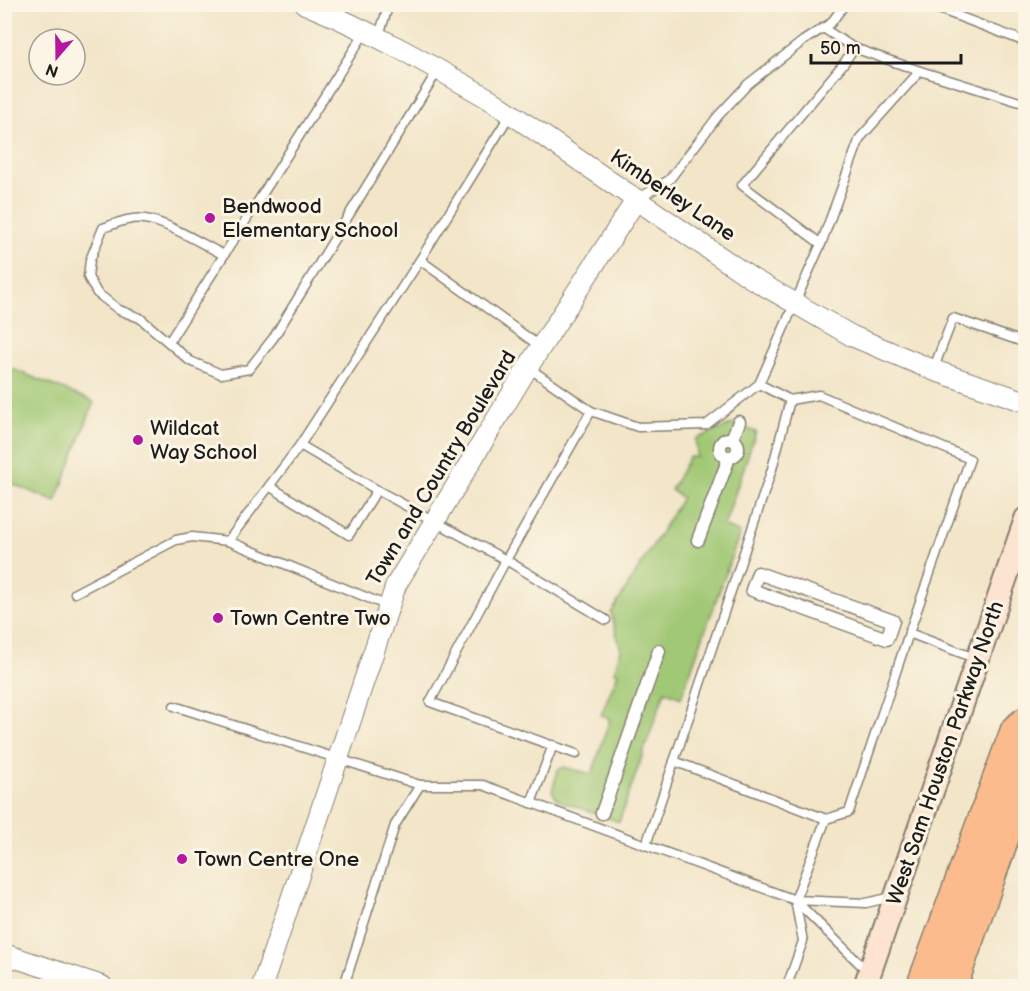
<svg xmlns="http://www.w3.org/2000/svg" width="1030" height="991" viewBox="0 0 1030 991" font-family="'Balsamiq Sans',sans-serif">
<rect width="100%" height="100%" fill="#fcf5e5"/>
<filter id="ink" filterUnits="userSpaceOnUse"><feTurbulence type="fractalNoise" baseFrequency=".0167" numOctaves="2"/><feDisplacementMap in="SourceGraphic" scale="12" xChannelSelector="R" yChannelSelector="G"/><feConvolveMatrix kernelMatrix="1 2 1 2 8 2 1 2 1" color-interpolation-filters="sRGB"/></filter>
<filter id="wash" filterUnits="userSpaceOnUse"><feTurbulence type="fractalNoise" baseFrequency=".008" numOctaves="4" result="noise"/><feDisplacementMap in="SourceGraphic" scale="24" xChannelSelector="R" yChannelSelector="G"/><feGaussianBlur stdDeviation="1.35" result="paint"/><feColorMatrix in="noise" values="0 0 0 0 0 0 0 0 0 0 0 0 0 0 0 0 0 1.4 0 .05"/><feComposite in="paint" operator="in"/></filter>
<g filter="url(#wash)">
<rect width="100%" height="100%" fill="#f2e5c8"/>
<g fill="#a1c874" stroke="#5e7248" stroke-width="1.5">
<path d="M5,366L94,402L56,502L5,481Z"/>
<path d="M733,424L756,432L724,526L740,533L681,698L665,691L619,822L558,800L552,791L558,770L564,767L592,774L610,719L601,715L618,673L614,671L621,650L611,613L682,498L671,490L689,457H697L696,439Z"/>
</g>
</g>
<g filter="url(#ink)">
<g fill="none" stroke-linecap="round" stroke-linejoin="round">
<g stroke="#878072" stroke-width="11">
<g id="service">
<path d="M926,4L1026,42"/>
<path d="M823,28L854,48L844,63L742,185L821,244L759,384L790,400L819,395L970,459L909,633L977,659"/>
<path d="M378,38L389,4"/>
<path d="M920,71L1026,104"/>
<path d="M636,200L669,180L718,116L748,84L803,41L831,23L845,4"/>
<path d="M821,244L860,138L920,71L854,48"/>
<path d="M224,255C204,245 167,222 145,219C130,217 117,223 103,228L90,260L88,277L97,293L119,310L140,318L190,361L221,374L249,369L274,337L438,70"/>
<path d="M420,260L541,347"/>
<path d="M169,342L365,32"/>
<path d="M529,368L591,411L638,427L706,425L759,384"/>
<path d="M933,370L953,318L1026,343"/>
<path d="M300,445L377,490L506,560L606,620"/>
<path d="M269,486L349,535L377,490"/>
<path d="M228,541L300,445L420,260L511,113"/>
<path d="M75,593L176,540L192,537L228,541L388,606"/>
<path d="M174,706L420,785H483L795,900L866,903L892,897"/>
<path d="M576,754L430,702L506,560L591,411"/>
<path d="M674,761L826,819"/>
<path d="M531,803L553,745"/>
<path d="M646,845L772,469L790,400"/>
<path d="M795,900L867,971"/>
<path d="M344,986L395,825L420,785"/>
<path d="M787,986L803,941L795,900L826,819L849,812L909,633"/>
</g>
</g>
<g stroke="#878072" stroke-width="15">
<g id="pedestrian">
<circle cx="729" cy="448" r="9"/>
<path d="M732,439L739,422"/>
<path d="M698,540L729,458"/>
<path d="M758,573L893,621L887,639L752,590Z"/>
<path d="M602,813L659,651"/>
</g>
</g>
<g stroke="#878072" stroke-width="22">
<g id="tertiary">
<path d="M305,4C369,30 431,65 491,100L751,278L852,336L933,370L1026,402"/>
<path d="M4,954L102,986"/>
<path d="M262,986L396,585L528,367L636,200"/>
</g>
</g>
<g stroke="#878072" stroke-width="26">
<path id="secondary" d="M865,986L1026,519"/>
</g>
<g stroke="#878072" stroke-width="33">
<g id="motorway">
<path d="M922,986L1016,730L1026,722"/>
<path d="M952,986L1026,773"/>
</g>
</g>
<use href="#service" stroke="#fff" stroke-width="8"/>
<use href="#pedestrian" stroke="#fff" stroke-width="12"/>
<use href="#tertiary" stroke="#fff" stroke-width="20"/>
<use href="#secondary" stroke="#fde4d1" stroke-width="22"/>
<use href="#motorway" stroke="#fbbb8c" stroke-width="30"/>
</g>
</g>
<g fill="#b5179e" stroke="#fcf5e5" stroke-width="2">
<circle cx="210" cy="218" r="6"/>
<circle cx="138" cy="440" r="6"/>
<circle cx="218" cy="618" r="6"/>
<circle cx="182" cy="859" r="6"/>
</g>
<g text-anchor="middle" stroke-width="6" stroke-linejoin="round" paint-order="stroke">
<g font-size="21" fill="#1c1c1c" stroke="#fcf5e5">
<text transform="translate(673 195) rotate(34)" y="7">Kimberley Lane</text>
<text transform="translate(441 468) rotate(-59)" y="7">Town and Country Boulevard</text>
<text transform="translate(945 753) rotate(-71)" y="7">West Sam Houston Parkway North</text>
</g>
<g font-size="21" fill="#1c1c1c" stroke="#fcf5e5" text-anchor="start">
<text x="222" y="213">Bendwood<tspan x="222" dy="24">Elementary School</tspan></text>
<text x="150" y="435">Wildcat<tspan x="150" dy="24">Way School</tspan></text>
<text x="230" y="625">Town Centre Two</text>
<text x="194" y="866">Town Centre One</text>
</g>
</g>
<rect width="1030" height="991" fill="none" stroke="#fcf5e5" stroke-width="24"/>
<g transform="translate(57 57) rotate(200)"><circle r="28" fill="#fcf5e5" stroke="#a29e95" stroke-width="1.5"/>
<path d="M0-4.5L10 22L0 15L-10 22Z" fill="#b5179e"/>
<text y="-9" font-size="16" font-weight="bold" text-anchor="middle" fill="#1c1c1c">N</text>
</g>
<path d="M811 54v9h150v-9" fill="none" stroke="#1c1c1c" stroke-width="3"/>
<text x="820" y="54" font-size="18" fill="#1c1c1c" stroke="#fcf5e5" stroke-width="4.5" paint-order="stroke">50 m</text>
</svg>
